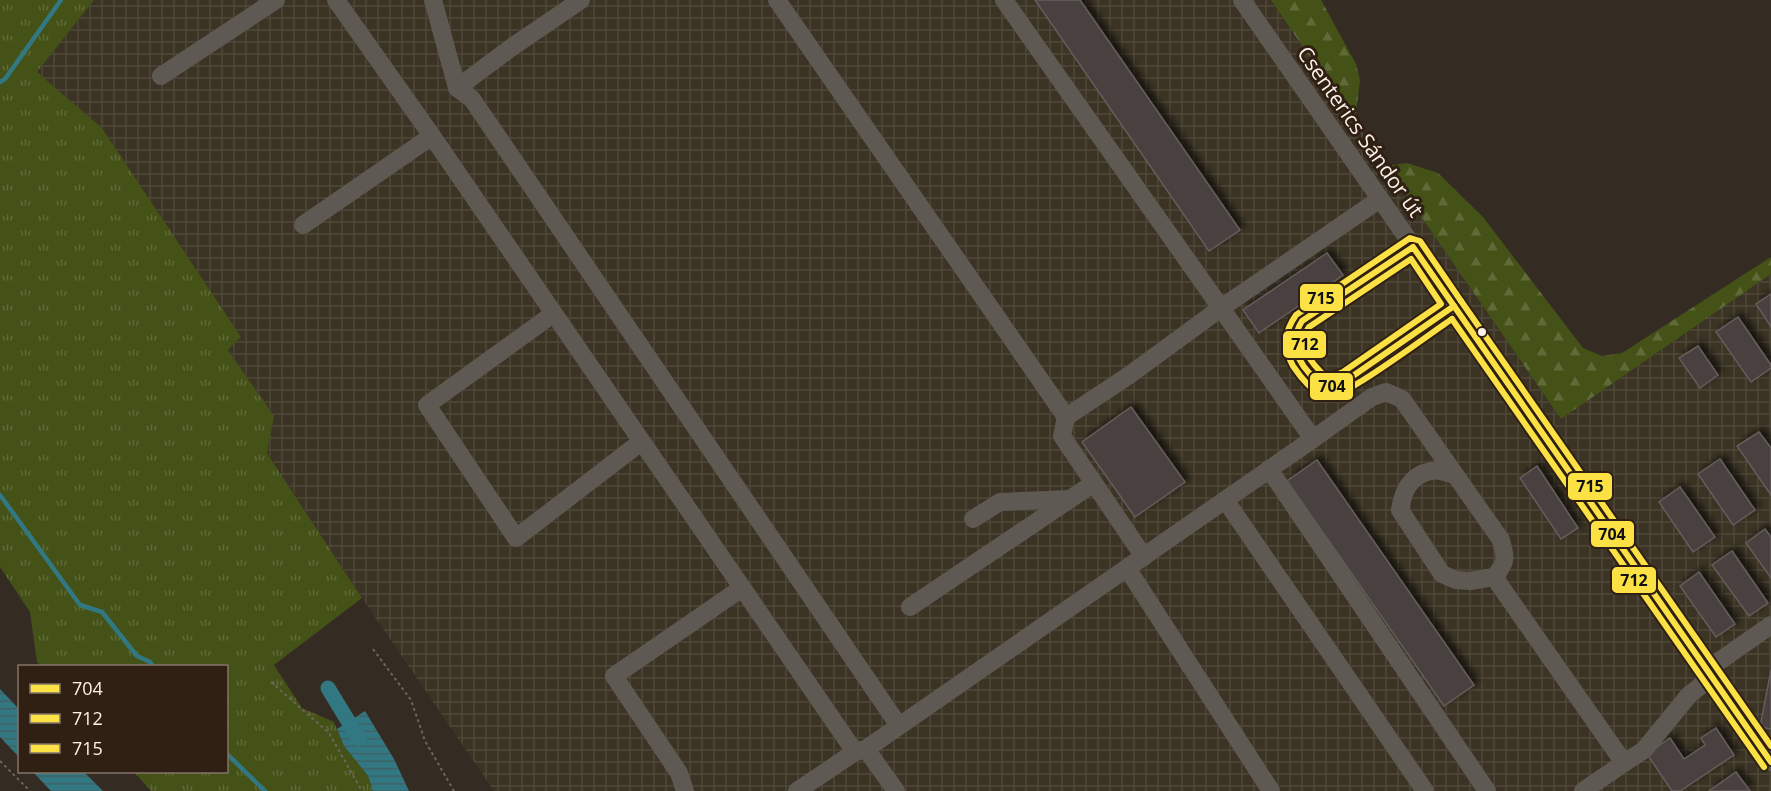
<svg xmlns="http://www.w3.org/2000/svg" width="1771" height="791" viewBox="0 0 1771 791" font-family="'Open Sans',sans-serif">
<defs>
<pattern id="industrial-grid" width="8" height="8" patternUnits="userSpaceOnUse" patternTransform="scale(1.5)"><rect width="8" height="8" fill="#3b3424"/><path d="M0 4h8M4 0v8" fill="none" stroke="#4e4839"/></pattern>
<pattern id="grass-tufts" width="24" height="20" patternUnits="userSpaceOnUse" patternTransform="scale(1.5)"><rect width="24" height="20" fill="#445117"/><path d="M3 7l-1-3M5 7V3M7 7l1-3M15 17l-1-3M17 17v-4M19 17l1-3" fill="none" stroke="#606a39"/></pattern>
<pattern id="forest-firs" width="22" height="20" patternUnits="userSpaceOnUse" patternTransform="scale(1.5)"><rect width="22" height="20" fill="#445117"/><path d="M5 1l3.5 6h-7zM16 11l3.5 6h-7z" fill="#606a39"/></pattern>
<pattern id="water-rules" width="6" height="5" patternUnits="userSpaceOnUse" patternTransform="scale(1.5)"><rect width="6" height="5" fill="#327882"/><path d="M0 2.5h6" fill="none" stroke="#3f6064"/></pattern>
<filter id="shadow"><feDropShadow dx="4.5" dy="-4.5" stdDeviation="3" flood-color="#0009"/></filter>
</defs>
<rect width="100%" height="100%" fill="#342b23"/>
<path fill="url(#industrial-grid)" d="M94,0H1271L1561,419L1771,274V791H494L362,598L267,452L274,416L228,350L240,337L102,128L36,72Z"/>
<path fill="url(#grass-tufts)" d="M0,0H94L37,72L102,128L241,337L228,350L274,416L267,453L362,598L274,665L302,708L334,722L344,746L368,776L373,791H151L134,772H226V666H41L37,662L30,612L0,567Z"/>
<g fill="url(#forest-firs)">
<path d="M1271,0H1321L1356,64L1360,80L1355,123Z"/>
<path d="M1407,163L1438,173L1483,217L1583,348L1602,356L1622,353L1771,257V274L1561,419L1386,166Z"/>
</g>
<g fill="url(#water-rules)">
<path d="M0,689L19,709V757L0,737Z"/>
<path d="M365,711L394,759L409,791H373L368,776L344,746L337,729Z"/>
<path d="M33,772H84L103,791H51Z"/>
</g>
<g fill="none" stroke-linecap="round" stroke-linejoin="round">
<g stroke="#327882" stroke-width="4.5">
<path d="M0,82L5,79L61,0"/>
<path d="M0,495L80,605L102,612L137,656L150,662L153,666"/>
<path d="M226,753L265,791"/>
</g>
<path stroke="#327882" stroke-width="15" d="M328,688L359,739"/>
</g>
<g fill="#494140" stroke="#655c5b" stroke-width="1.5" filter="url(#shadow)">
<path d="M1035,0H1080L1240,230L1209,251Z"/>
<path d="M1327,253L1343,275L1259,333L1243,310Z"/>
<path d="M1771,294V327L1756,304Z"/>
<path d="M1738,317L1771,365V368L1751,382L1716,332Z"/>
<path d="M1698,346L1718,375L1700,388L1679,358Z"/>
<path d="M1131,407L1185,482L1135,517L1082,442Z"/>
<path d="M1759,432L1771,448V495L1737,446Z"/>
<path d="M1720,459L1755,510L1733,525L1698,474Z"/>
<path d="M1317,460L1474,685L1444,706L1287,481Z"/>
<path d="M1537,466L1578,528L1561,539L1520,478Z"/>
<path d="M1680,487L1715,537L1693,552L1659,502Z"/>
<path d="M1765,529L1771,537V578L1746,543Z"/>
<path d="M1732,551L1768,603L1749,616L1712,565Z"/>
<path d="M1699,572L1735,624L1716,637L1680,586Z"/>
<path d="M1771,670V729L1760,727Z"/>
<path d="M1716,728L1734,755L1680,791H1672L1647,754L1670,738L1684,759L1705,745L1701,738Z"/>
<path d="M1736,772L1750,791H1709Z"/>
</g>
<g fill="none" stroke-linecap="round" stroke-linejoin="round">
<g stroke="#6b6560" stroke-width="2" stroke-dasharray="3 3" stroke-linecap="butt">
<path d="M373,649L411,700L425,741L454,791"/>
<path d="M271,682L329,733L362,791"/>
<path d="M0,761L30,791"/>
</g>
<g stroke="#5f5953" stroke-width="18">
<path d="M336,0L432,136L855,752L797,791"/>
<path d="M433,0L457,88"/>
<path d="M581,0L512,47L457,88L472,99L899,726"/>
<path d="M777,0L1066,417"/>
<path d="M1004,0L1221,308L1380,199"/>
<path d="M1242,0L1771,762"/>
<path d="M161,76L276,0"/>
<path d="M303,225L432,136"/>
<path d="M1413,247L1302,321C1300,325 1296,329 1295,333C1290,354 1311,379 1327,388L1347,380L1454,306"/>
<path d="M553,314L427,405L516,538L641,442"/>
<path d="M1313,439L1372,397L1386,392L1402,399L1501,540C1506,559 1507,562 1494,577L1624,763L1583,791"/>
<path d="M1269,469L1487,791"/>
<path d="M1455,475C1448,473 1438,469 1431,471C1410,475 1403,491 1400,510L1442,574L1456,580L1470,581L1494,577"/>
<path d="M1226,501L1425,791"/>
<path d="M973,519L1000,502L1070,499"/>
<path d="M1127,568L1271,791"/>
<path d="M910,607L1094,483"/>
<path d="M1708,669L1771,625"/>
<path d="M866,749L896,791"/>
<path d="M855,752L866,749L1313,439L1221,308L1128,376L1066,417L1062,436L1144,557"/>
<path d="M1624,763L1644,750L1689,695L1713,676"/>
<path d="M685,791L679,773L614,676L742,588"/>
</g>
<g stroke="#302013" stroke-width="10">
<g id="bus-1">
<path d="M1413,247L1454,306L1347,380L1327,388C1303,372 1285,348 1302,321Z"/>
<path d="M1454,306L1771,762"/>
</g>
</g>
<g stroke="#302013" stroke-width="10">
<g id="bus-2">
<path d="M1411,259L1441,304L1343,372L1328,378L1326,377C1312,364 1296,346 1309,327Z"/>
<path d="M1452,319L1764,767"/>
</g>
</g>
<g stroke="#302013" stroke-width="10">
<g id="bus-3">
<path d="M1461,301L1771,746"/>
<path d="M1452,319C1432,332 1345,398 1327,397C1315,396 1299,375 1293,366C1283,347 1284,332 1296,315L1410,238L1420,241L1461,301"/>
</g>
</g>
<use href="#bus-1" stroke="#fbe143" stroke-width="6"/>
<use href="#bus-2" stroke="#fbe143" stroke-width="6"/>
<use href="#bus-3" stroke="#fbe143" stroke-width="6"/>
</g>
<circle fill="#fcf1e8" stroke="#302013" stroke-width="2" cx="1482" cy="332" r="5"/>
<g text-anchor="middle" stroke-width="6" stroke-linejoin="round" paint-order="stroke">
<g font-size="21" fill="#fcf1e8" stroke="#302013">
<text transform="translate(1360 132) rotate(55)" y="7">Csenterics Sándor út</text>
</g>
</g>
<g stroke="#302013" stroke-width="2">
<rect x="1299" y="283" width="45" height="29" rx="6" fill="#fbe143"/>
<rect x="1282" y="330" width="45" height="29" rx="6" fill="#fbe143"/>
<rect x="1309" y="372" width="45" height="29" rx="6" fill="#fbe143"/>
<rect x="1567" y="472" width="46" height="29" rx="6" fill="#fbe143"/>
<rect x="1590" y="520" width="45" height="28" rx="6" fill="#fbe143"/>
<rect x="1611" y="566" width="46" height="28" rx="6" fill="#fbe143"/>
</g>
<g font-size="16" text-anchor="middle" font-weight="bold" fill="#111">
<text x="1321" y="304">715</text>
<text x="1305" y="350">712</text>
<text x="1332" y="392">704</text>
<text x="1590" y="492">715</text>
<text x="1612" y="540">704</text>
<text x="1634" y="586">712</text>
</g>
<rect x="18" y="665" width="210" height="108" fill="#302013" stroke="#827468" stroke-width="1.5"/>
<rect x="30" y="684" width="30" height="9" fill="#fbe143" stroke="#827468" stroke-width="1.5"/>
<text x="72" y="695" font-size="18" fill="#fcf1e8">704</text>
<rect x="30" y="714" width="30" height="9" fill="#fbe143" stroke="#827468" stroke-width="1.5"/>
<text x="72" y="725" font-size="18" fill="#fcf1e8">712</text>
<rect x="30" y="744" width="30" height="9" fill="#fbe143" stroke="#827468" stroke-width="1.5"/>
<text x="72" y="755" font-size="18" fill="#fcf1e8">715</text>
</svg>
